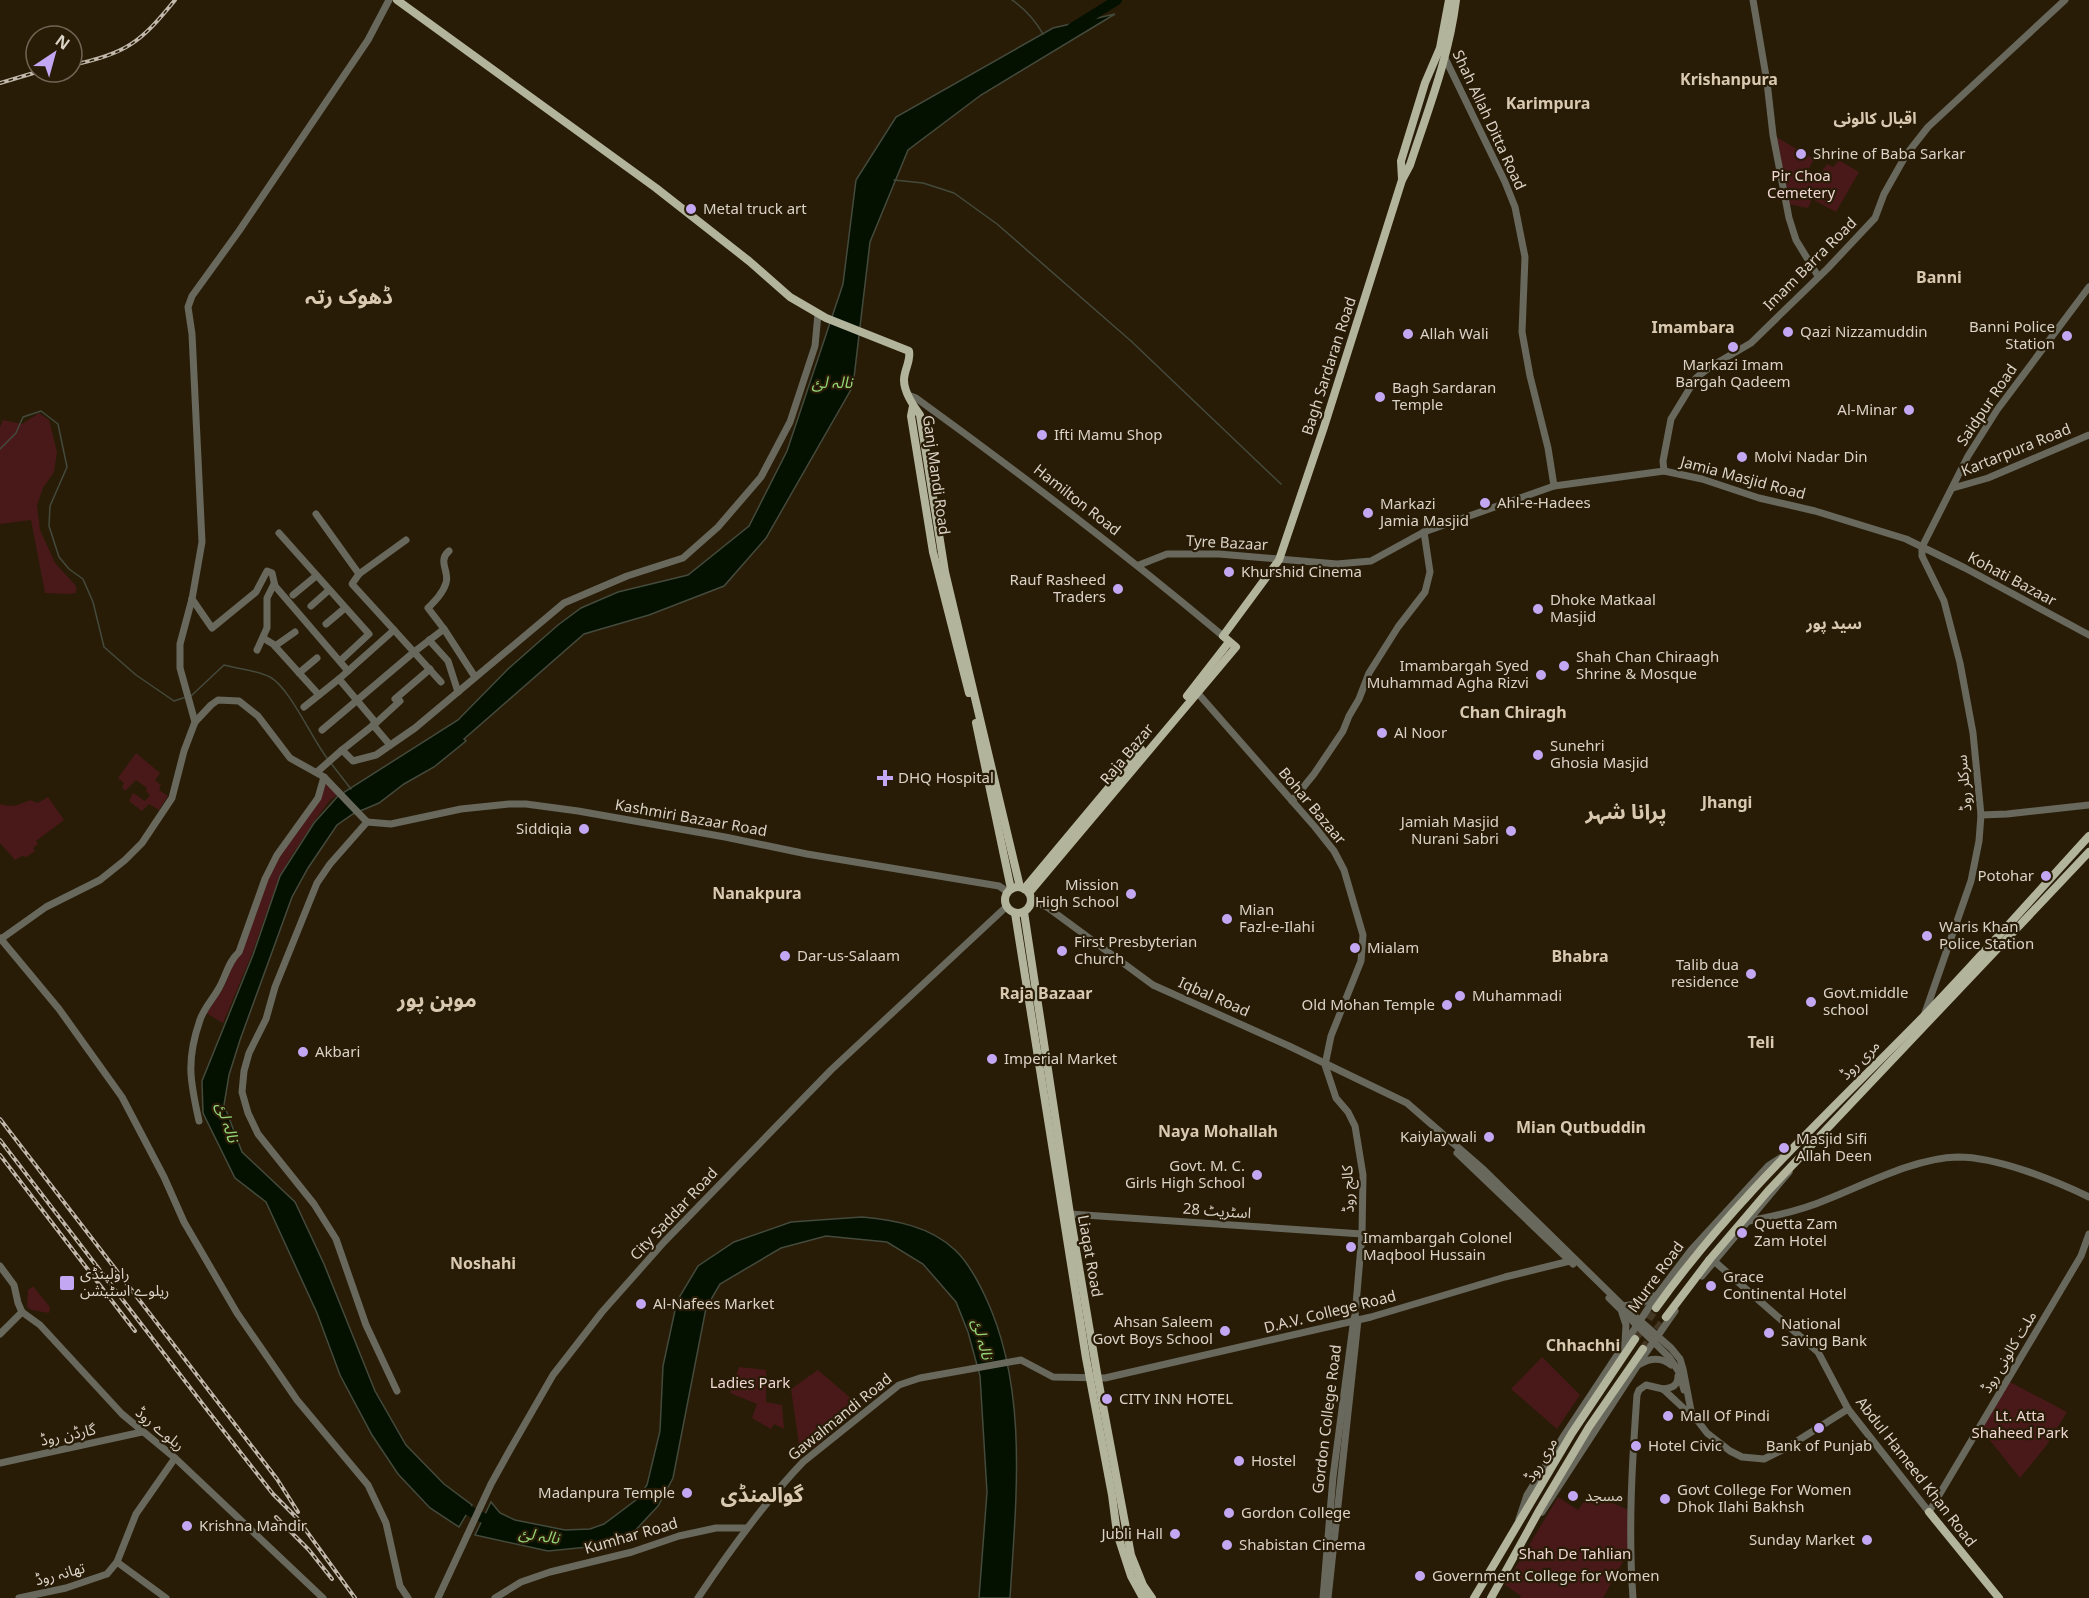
<svg xmlns="http://www.w3.org/2000/svg" width="2089" height="1598" viewBox="0 0 2089 1598" font-family="'Noto Sans','Noto Sans Arabic',sans-serif">
<rect width="100%" height="100%" fill="#281c07"/>
<g fill="#481918">
<path d="M1773,135L1814,159L1808,170L1819,176L1827,164L1833,167L1839,160L1859,172L1836,212L1812,199L1808,208L1788,204Z"/>
<path d="M39,413L49,420L57,452L54,472L43,488L37,505L40,530L55,563L76,586V593C65,595 56,593 45,593L31,520L0,524V427L3,420L22,424Z"/>
<path d="M136,753L160,773L155,780L161,785L159,790L168,796L159,810L149,804L142,811L129,801L133,793L145,801L150,795L146,791L147,788L136,780L125,791L122,787L124,783L118,778Z"/>
<path d="M326,783L337,795L330,800L315,820L288,861L278,881L251,956L223,1023L206,1013C215,1000 228,986 230,969L278,857Z"/>
<path d="M48,797L64,820L36,841L38,844L33,848L35,851L26,857L22,856L15,860L0,843V804C12,808 19,805 30,800L38,803Z"/>
<path d="M33,1286L50,1307L49,1313L32,1310L27,1307L28,1290Z"/>
<path d="M1542,1357L1580,1395L1557,1429L1511,1389Z"/>
<path d="M739,1367L766,1370V1402L782,1405L784,1429L774,1424L771,1429L752,1418L757,1404L730,1393Z"/>
<path d="M818,1370L861,1407L811,1450L803,1448L799,1444L791,1389Z"/>
<path d="M2008,1381L2067,1412L2046,1446L2020,1478L1980,1428Z"/>
<path d="M1590,1493L1631,1511V1547L1603,1598H1520L1521,1596L1505,1585L1558,1497L1578,1510Z"/>
</g>
<g fill="#041000" stroke="#444a3c" stroke-width="1.5">
<path d="M1115,14L981,95L908,150L870,242L853,386L766,538L724,586L649,615L584,634L464,739L466,741L434,767L404,784L379,803L353,814L337,825L308,868L292,897L240,1040L229,1075L224,1105L242,1152L295,1202L324,1264L375,1391L406,1445L444,1484L472,1505L459,1527L430,1508L398,1474L372,1435L340,1375L317,1313L266,1202L235,1178L203,1113L202,1081L253,955L280,876L314,823L338,796L458,720L508,669L558,625L581,608L618,592L688,575L749,526L787,451L843,284L856,180L896,117L1053,28Z"/>
<path d="M862,1217C894,1220 930,1226 955,1250C968,1262 977,1279 985,1296C1029,1388 1016,1499 1010,1598H979L987,1492L980,1376L968,1332L956,1302L923,1264L887,1242L826,1236L781,1248L720,1284L706,1308L673,1478L658,1506L631,1535L608,1545L548,1551L475,1535L491,1502L500,1513L515,1520L565,1530L590,1529L604,1524L636,1500L647,1485L660,1431L663,1366L677,1301L698,1266L734,1242L791,1222Z"/>
</g>
<g fill="none" stroke-linecap="round" stroke-linejoin="round">
<g stroke="#444a3c" stroke-width="1.5">
<path d="M1012,0C1025,9 1035,20 1043,34"/>
<path d="M894,180L923,183L954,193L997,224L1131,341L1281,484"/>
<path d="M0,449L16,433L23,417L41,411L58,424L67,467L50,506L49,526L59,557L69,569L83,579L93,602L104,647L136,675L174,701L186,697"/>
<path d="M191,696L224,665C239,669 256,670 270,677C290,688 312,739 327,758"/>
<path d="M330,762L351,789"/>
</g>
<g stroke="#041000" stroke-width="10">
<path d="M1072,28L1117,0"/>
<path d="M458,1505L495,1524"/>
</g>
<g stroke="#433724" stroke-width="8" stroke-dasharray="8 4" stroke-linecap="butt">
<path d="M1635,1339L1656,1308"/>
<path d="M1643,1349L1666,1317"/>
</g>
<g stroke="#68685d" stroke-width="7">
<path d="M1753,0L1767,82L1773,135L1789,218L1796,240L1818,276"/>
<path d="M1444,56L1505,182L1515,207L1525,257L1522,332L1530,376L1548,448L1554,486"/>
<path d="M908,395L916,398C1021,474 1124,553 1223,636"/>
<path d="M1664,471L1663,461L1671,419L1696,378L1710,367L1751,343L1828,268L1875,218L1884,194L1906,155L1928,127L2065,0"/>
<path d="M1953,488L1988,478L2089,435"/>
<path d="M316,514L359,574"/>
<path d="M279,533L369,634L340,661"/>
<path d="M1139,565L1167,554H1219L1337,564L1371,561L1424,532L1554,486L1664,471L1702,479L1759,498L1815,511L1906,539L1965,568L2089,635"/>
<path d="M293,595L316,576"/>
<path d="M192,599L212,628L256,592L267,571L272,573L275,586L348,671L339,679L376,723L342,750"/>
<path d="M311,606L329,590"/>
<path d="M326,624L345,608"/>
<path d="M444,629L475,677"/>
<path d="M394,630L441,682"/>
<path d="M263,638L273,644L319,695"/>
<path d="M429,640L448,661L458,692"/>
<path d="M275,646L295,632"/>
<path d="M257,650L267,628V598L274,584"/>
<path d="M348,671L394,630L352,584L359,574L406,540"/>
<path d="M299,673L317,658"/>
<path d="M1195,690L1315,827L1334,851L1344,870L1363,935L1361,961L1331,1036L1325,1065L1336,1098L1348,1112L1355,1126L1363,1175L1362,1234L1355,1316L1358,1320L1328,1598"/>
<path d="M395,699L430,669"/>
<path d="M304,707L339,679"/>
<path d="M195,722L180,668V644L192,599L202,542L192,334L188,307L192,296L239,231L368,40L389,0"/>
<path d="M376,723L400,701"/>
<path d="M373,725L390,745"/>
<path d="M322,730L414,652L444,629L428,608C435,601 443,593 446,583C450,572 437,561 449,551"/>
<path d="M317,772L342,750L353,761L376,755L415,728L564,603L627,576L683,558L718,527L761,477L790,422L815,346L818,314"/>
<path d="M1292,801L1314,774L1343,731L1349,716L1359,699L1369,673L1398,627L1425,592L1430,572L1424,532"/>
<path d="M1981,815L2007,814L2089,805"/>
<path d="M367,822L391,824L461,809L509,804H526L578,811L725,837L807,854L999,886L1008,892"/>
<path d="M367,822L330,864L317,883L275,987L266,1019L249,1053L244,1071L242,1092L248,1113L258,1134L314,1204L336,1239L366,1325L397,1391"/>
<path d="M1031,900L1047,907L1153,985L1289,1046L1407,1103L1484,1170L1623,1306L1671,1348L1680,1359L1683,1369L1692,1416"/>
<path d="M0,938L59,1009L122,1097L164,1177L184,1222L237,1313L297,1400L368,1485L386,1523L400,1586L408,1598"/>
<path d="M1,939L46,907L100,880L125,860L142,843L172,798L184,751L195,722L211,705L218,700L239,701L258,716L290,758L324,777L367,822"/>
<path d="M1925,1013L1971,881L1979,841L1981,815L1973,733L1960,663L1944,601L1922,556V547L1968,456L1997,410L2089,287"/>
<path d="M199,1121C190,1081 186,1060 200,1020C204,1008 213,999 219,988C226,976 228,962 239,952L265,879L277,855L318,798L324,777"/>
<path d="M1457,1153L1573,1264"/>
<path d="M1070,1214L1362,1234"/>
<path d="M1749,1221C1776,1216 1803,1210 1828,1199C1868,1183 1915,1158 1958,1157C1997,1157 2054,1180 2089,1197"/>
<path d="M1714,1261L1818,1352L1848,1409L1929,1512L2081,1256L2089,1234"/>
<path d="M0,1266L14,1285L18,1303L22,1312L40,1325L122,1414L175,1458L323,1598"/>
<path d="M1702,1276L1789,1172"/>
<path d="M1609,1298L1669,1357L1679,1372L1684,1390"/>
<path d="M1623,1306L1642,1303L1654,1296"/>
<path d="M1622,1313L1626,1325L1625,1343"/>
<path d="M0,1334L22,1312"/>
<path d="M1640,1364C1650,1358 1662,1357 1671,1365"/>
<path d="M1663,1389C1672,1388 1678,1386 1678,1376"/>
<path d="M1691,1412L1707,1433L1730,1451L1742,1457L1764,1459L1786,1448L1848,1409"/>
<path d="M0,1463L142,1432"/>
<path d="M1542,1512L1643,1357L1675,1311"/>
<path d="M1519,1519L1527,1495L1563,1437L1657,1295L1691,1250L1768,1166L1782,1157"/>
<path d="M117,1562L166,1598"/>
<path d="M19,1598L66,1588L107,1574L117,1562L136,1514L175,1458"/>
<path d="M438,1598L491,1484L511,1448L553,1375L602,1312L664,1242L831,1070L1006,907"/>
<path d="M495,1598L521,1582L550,1572L632,1552L679,1536L716,1528H746"/>
<path d="M698,1598C730,1550 763,1504 803,1462L899,1385L920,1378L1021,1360L1053,1377L1105,1378L1371,1317L1505,1277L1570,1261L1573,1258"/>
<path d="M1323,1598L1333,1477L1354,1318"/>
<path d="M1633,1598C1628,1530 1632,1463 1637,1395L1639,1390L1646,1385L1663,1389L1692,1416"/>
</g>
<g stroke="#b3b49c" stroke-width="8">
<path d="M397,0L656,188L749,261L790,297L826,318L909,351C911,361 904,370 904,380C904,392 913,405 920,415L945,572L1020,887"/>
<path d="M1402,179L1401,161L1425,83L1440,48L1449,0"/>
<path d="M913,406L911,416L933,552L969,693"/>
<path d="M1187,696L1229,642"/>
<path d="M976,723L1011,889"/>
<circle cx="1018" cy="900" r="13"/>
<path d="M1024,889L1141,749"/>
<path d="M1029,893L1236,647L1223,636L1279,560L1324,427L1402,180L1410,165C1428,110 1449,57 1456,0"/>
<path d="M1024,912L1070,1214L1098,1379L1131,1555L1143,1585L1152,1598"/>
<path d="M1015,913L1086,1358L1112,1495L1117,1533L1131,1576L1143,1598"/>
<path d="M1656,1308C1733,1200 1831,1111 1923,1017C1980,958 2034,896 2089,836"/>
<path d="M1666,1317L1710,1259L1768,1191L2089,852"/>
<path d="M1929,1512L1999,1598"/>
<path d="M1474,1598L1572,1433L1635,1339"/>
<path d="M1491,1598L1540,1509L1589,1427L1643,1349"/>
</g>
<g stroke="#c1b8ab" stroke-width="4">
<g id="rail">
<path d="M72,65C126,54 141,42 175,0"/>
<path d="M0,83L37,72"/>
<path d="M0,1119L277,1479L298,1512"/>
<path d="M0,1140L208,1411L273,1494L297,1518L355,1598"/>
<path d="M0,1155L135,1331"/>
<path d="M276,1517L309,1550L332,1579"/>
</g>
</g>
<use href="#rail" stroke="#281c07" stroke-width="1.5" stroke-dasharray="4.5" stroke-linecap="butt"/>
</g>
<g fill="#c3a7f2" stroke="#281c07" stroke-width="2">
<circle cx="1801" cy="154" r="6"/>
<circle cx="691" cy="209" r="6"/>
<circle cx="1788" cy="332" r="6"/>
<circle cx="1408" cy="334" r="6"/>
<circle cx="2067" cy="336" r="6"/>
<circle cx="1733" cy="347" r="6"/>
<circle cx="1380" cy="397" r="6"/>
<circle cx="1909" cy="410" r="6"/>
<circle cx="1042" cy="435" r="6"/>
<circle cx="1742" cy="457" r="6"/>
<circle cx="1485" cy="503" r="6"/>
<circle cx="1368" cy="513" r="6"/>
<circle cx="1229" cy="572" r="6"/>
<circle cx="1118" cy="589" r="6"/>
<circle cx="1538" cy="609" r="6"/>
<circle cx="1564" cy="666" r="6"/>
<circle cx="1541" cy="675" r="6"/>
<circle cx="1382" cy="733" r="6"/>
<circle cx="1538" cy="755" r="6"/>
<path d="M882 769h6v6h6v6h-6v6h-6v-6h-6v-6h6z"/>
<circle cx="584" cy="829" r="6"/>
<circle cx="1511" cy="831" r="6"/>
<circle cx="2046" cy="876" r="6"/>
<circle cx="1131" cy="894" r="6"/>
<circle cx="1227" cy="919" r="6"/>
<circle cx="1927" cy="936" r="6"/>
<circle cx="1355" cy="948" r="6"/>
<circle cx="1062" cy="951" r="6"/>
<circle cx="785" cy="956" r="6"/>
<circle cx="1751" cy="974" r="6"/>
<circle cx="1460" cy="996" r="6"/>
<circle cx="1811" cy="1002" r="6"/>
<circle cx="1447" cy="1005" r="6"/>
<circle cx="303" cy="1052" r="6"/>
<circle cx="992" cy="1059" r="6"/>
<circle cx="1489" cy="1137" r="6"/>
<circle cx="1784" cy="1148" r="6"/>
<circle cx="1257" cy="1175" r="6"/>
<circle cx="1742" cy="1233" r="6"/>
<circle cx="1351" cy="1247" r="6"/>
<rect x="59" y="1275" width="16" height="16" rx="3"/>
<circle cx="1711" cy="1286" r="6"/>
<circle cx="641" cy="1304" r="6"/>
<circle cx="1225" cy="1331" r="6"/>
<circle cx="1769" cy="1333" r="6"/>
<circle cx="1107" cy="1399" r="6"/>
<circle cx="1668" cy="1416" r="6"/>
<circle cx="1819" cy="1428" r="6"/>
<circle cx="1636" cy="1446" r="6"/>
<circle cx="1239" cy="1461" r="6"/>
<circle cx="687" cy="1493" r="6"/>
<circle cx="1573" cy="1496" r="6"/>
<circle cx="1665" cy="1499" r="6"/>
<circle cx="1229" cy="1513" r="6"/>
<circle cx="187" cy="1526" r="6"/>
<circle cx="1175" cy="1534" r="6"/>
<circle cx="1867" cy="1540" r="6"/>
<circle cx="1227" cy="1545" r="6"/>
<circle cx="1420" cy="1576" r="6"/>
</g>
<g text-anchor="middle" stroke-width="4.5" stroke-linejoin="round" paint-order="stroke">
<g font-size="15" fill="#dbd3c7" stroke="#281c07">
<text transform="translate(1489 120) rotate(65)" y="5">Shah Allah Ditta Road</text>
<text transform="translate(1810 264) rotate(-45)" y="5">Imam Barra Road</text>
<text transform="translate(1329 366) rotate(-72)" y="5">Bagh Sardaran Road</text>
<text transform="translate(1987 405) rotate(-56)" y="5">Saidpur Road</text>
<text transform="translate(2016 450) rotate(-22)" y="5">Kartarpura Road</text>
<text transform="translate(936 475) rotate(82)" y="5">Ganj Mandi Road</text>
<text transform="translate(1743 478) rotate(15)" y="5">Jamia Masjid Road</text>
<text transform="translate(1077 500) rotate(38)" y="5">Hamilton Road</text>
<text transform="translate(1227 543) rotate(3)" y="5">Tyre Bazaar</text>
<text transform="translate(2012 579) rotate(28)" y="5">Kohati Bazaar</text>
<text transform="translate(1127 754) rotate(-50)" y="5">Raja Bazar</text>
<text transform="translate(1964 783) rotate(-95)" y="5">سرکلر روڈ</text>
<text transform="translate(1312 806) rotate(50)" y="5">Bohar Bazaar</text>
<text transform="translate(691 818) rotate(10)" y="5">Kashmiri Bazaar Road</text>
<text transform="translate(1214 997) rotate(24)" y="5">Iqbal Road</text>
<text transform="translate(1860 1060) rotate(-45)" y="5">مری روڈ</text>
<text transform="translate(1348 1189) rotate(-92)" y="5">کالج روڈ</text>
<text transform="translate(1217 1211) rotate(4)" y="5">اسٹریٹ 28</text>
<text transform="translate(674 1214) rotate(-47)" y="5">City Saddar Road</text>
<text transform="translate(1090 1256) rotate(80)" y="5">Liaqat Road</text>
<text transform="translate(1656 1277) rotate(-54)" y="5">Murre Road</text>
<text transform="translate(1330 1312) rotate(-14)" y="5">D.A.V. College Road</text>
<text transform="translate(2009 1352) rotate(-59)" y="5">ملت کالونی روڈ</text>
<text transform="translate(840 1417) rotate(-39)" y="5">Gawalmandi Road</text>
<text transform="translate(1327 1419) rotate(-83)" y="5">Gordon College Road</text>
<text transform="translate(160 1429) rotate(40)" y="5">ریلوے روڈ</text>
<text transform="translate(68 1435) rotate(-12)" y="5">گارڈن روڈ</text>
<text transform="translate(1541 1460) rotate(-59)" y="5">مری روڈ</text>
<text transform="translate(1916 1472) rotate(52)" y="5">Abdul Hameed Khan Road</text>
<text transform="translate(631 1536) rotate(-16)" y="5">Kumhar Road</text>
<text transform="translate(60 1574) rotate(-15)" y="5">تھانہ روڈ</text>
</g>
<g font-size="15" fill="#dbd3c7" stroke="#281c07" text-anchor="start">
<text x="1813" y="159">Shrine of Baba Sarkar</text>
<text x="703" y="214">Metal truck art</text>
<text x="2055" y="332" text-anchor="end">Banni Police<tspan x="2055" dy="17">Station</tspan></text>
<text x="1800" y="337">Qazi Nizzamuddin</text>
<text x="1420" y="339">Allah Wali</text>
<text x="1733" y="370" text-anchor="middle">Markazi Imam<tspan x="1733" dy="17">Bargah Qadeem</tspan></text>
<text x="1392" y="393">Bagh Sardaran<tspan x="1392" dy="17">Temple</tspan></text>
<text x="1897" y="415" text-anchor="end">Al-Minar</text>
<text x="1054" y="440">Ifti Mamu Shop</text>
<text x="1754" y="462">Molvi Nadar Din</text>
<text x="1497" y="508">Ahl-e-Hadees</text>
<text x="1380" y="509">Markazi<tspan x="1380" dy="17">Jamia Masjid</tspan></text>
<text x="1241" y="577">Khurshid Cinema</text>
<text x="1106" y="585" text-anchor="end">Rauf Rasheed<tspan x="1106" dy="17">Traders</tspan></text>
<text x="1550" y="605">Dhoke Matkaal<tspan x="1550" dy="17">Masjid</tspan></text>
<text x="1576" y="662">Shah Chan Chiraagh<tspan x="1576" dy="17">Shrine &amp; Mosque</tspan></text>
<text x="1529" y="671" text-anchor="end">Imambargah Syed<tspan x="1529" dy="17">Muhammad Agha Rizvi</tspan></text>
<text x="1394" y="738">Al Noor</text>
<text x="1550" y="751">Sunehri<tspan x="1550" dy="17">Ghosia Masjid</tspan></text>
<text x="898" y="783">DHQ Hospital</text>
<text x="1499" y="827" text-anchor="end">Jamiah Masjid<tspan x="1499" dy="17">Nurani Sabri</tspan></text>
<text x="572" y="834" text-anchor="end">Siddiqia</text>
<text x="2034" y="881" text-anchor="end">Potohar</text>
<text x="1119" y="890" text-anchor="end">Mission<tspan x="1119" dy="17">High School</tspan></text>
<text x="1239" y="915">Mian<tspan x="1239" dy="17">Fazl-e-Ilahi</tspan></text>
<text x="1939" y="932">Waris Khan<tspan x="1939" dy="17">Police Station</tspan></text>
<text x="1074" y="947">First Presbyterian<tspan x="1074" dy="17">Church</tspan></text>
<text x="1367" y="953">Mialam</text>
<text x="797" y="961">Dar-us-Salaam</text>
<text x="1739" y="970" text-anchor="end">Talib dua<tspan x="1739" dy="17">residence</tspan></text>
<text x="1823" y="998">Govt.middle<tspan x="1823" dy="17">school</tspan></text>
<text x="1472" y="1001">Muhammadi</text>
<text x="1435" y="1010" text-anchor="end">Old Mohan Temple</text>
<text x="315" y="1057">Akbari</text>
<text x="1004" y="1064">Imperial Market</text>
<text x="1477" y="1142" text-anchor="end">Kaiylaywali</text>
<text x="1796" y="1144">Masjid Sifi<tspan x="1796" dy="17">Allah Deen</tspan></text>
<text x="1245" y="1171" text-anchor="end">Govt. M. C.<tspan x="1245" dy="17">Girls High School</tspan></text>
<text x="1754" y="1229">Quetta Zam<tspan x="1754" dy="17">Zam Hotel</tspan></text>
<text x="1363" y="1243">Imambargah Colonel<tspan x="1363" dy="17">Maqbool Hussain</tspan></text>
<text x="80" y="1279">راولپنڈی<tspan x="80" dy="17">ریلوے اسٹیشن</tspan></text>
<text x="1723" y="1282">Grace<tspan x="1723" dy="17">Continental Hotel</tspan></text>
<text x="653" y="1309">Al-Nafees Market</text>
<text x="1213" y="1327" text-anchor="end">Ahsan Saleem<tspan x="1213" dy="17">Govt Boys School</tspan></text>
<text x="1781" y="1329">National<tspan x="1781" dy="17">Saving Bank</tspan></text>
<text x="1119" y="1404">CITY INN HOTEL</text>
<text x="1680" y="1421">Mall Of Pindi</text>
<text x="1648" y="1451">Hotel Civic</text>
<text x="1819" y="1451" text-anchor="middle">Bank of Punjab</text>
<text x="1251" y="1466">Hostel</text>
<text x="1677" y="1495">Govt College For Women<tspan x="1677" dy="17">Dhok Ilahi Bakhsh</tspan></text>
<text x="675" y="1498" text-anchor="end">Madanpura Temple</text>
<text x="1585" y="1501">مسجد</text>
<text x="1241" y="1518">Gordon College</text>
<text x="199" y="1531">Krishna Mandir</text>
<text x="1163" y="1539" text-anchor="end">Jubli Hall</text>
<text x="1855" y="1545" text-anchor="end">Sunday Market</text>
<text x="1239" y="1550">Shabistan Cinema</text>
<text x="1432" y="1581">Government College for Women</text>
</g>
<g font-size="15" fill="#f0d7d4" stroke="#281c07">
<text x="1801" y="181">Pir Choa<tspan x="1801" dy="17">Cemetery</tspan></text>
<text x="750" y="1388">Ladies Park</text>
<text x="2020" y="1421">Lt. Atta<tspan x="2020" dy="17">Shaheed Park</tspan></text>
<text x="1575" y="1559">Shah De Tahlian</text>
</g>
<g font-size="16" font-weight="bold" fill="#d9c9b0" stroke="#281c07">
<text x="1729" y="85">Krishanpura</text>
<text x="1548" y="109">Karimpura</text>
<text x="1875" y="124">اقبال کالونی</text>
<text x="1939" y="283">Banni</text>
<text x="1693" y="333">Imambara</text>
<text x="1834" y="629">سید پور</text>
<text x="1513" y="718">Chan Chiragh</text>
<text x="1727" y="808">Jhangi</text>
<text x="757" y="899">Nanakpura</text>
<text x="1580" y="962">Bhabra</text>
<text x="1046" y="999">Raja Bazaar</text>
<text x="1761" y="1048">Teli</text>
<text x="1581" y="1133">Mian Qutbuddin</text>
<text x="1218" y="1137">Naya Mohallah</text>
<text x="483" y="1269">Noshahi</text>
<text x="1583" y="1351">Chhachhi</text>
</g>
<g font-size="16" font-style="italic" fill="#94d575" stroke="#281c07">
<text x="832" y="388">نالہ لئ</text>
<text transform="translate(228 1122) rotate(72)" y="6">نالہ لئ</text>
<text transform="translate(983 1339) rotate(75)" y="6">نالہ لئ</text>
<text transform="translate(539 1535) rotate(8)" y="6">نالہ لئ</text>
</g>
<g font-size="21" font-weight="bold" fill="#d9c9b0" stroke="#281c07">
<text x="349" y="304">ڈھوک رتہ</text>
<text x="1626" y="819">پرانا شہر</text>
<text x="437" y="1007">موہن پور</text>
<text x="762" y="1502">گوالمنڈی</text>
</g>
</g>
<g transform="translate(54 54) rotate(36)"><circle r="28" fill="#281c07" stroke="#706554" stroke-width="1.5"/>
<path d="M0-4.5L10 22L0 15L-10 22Z" fill="#c3a7f2"/>
<text y="-9" font-size="16" font-weight="bold" text-anchor="middle" fill="#dbd3c7">N</text>
</g>
</svg>
